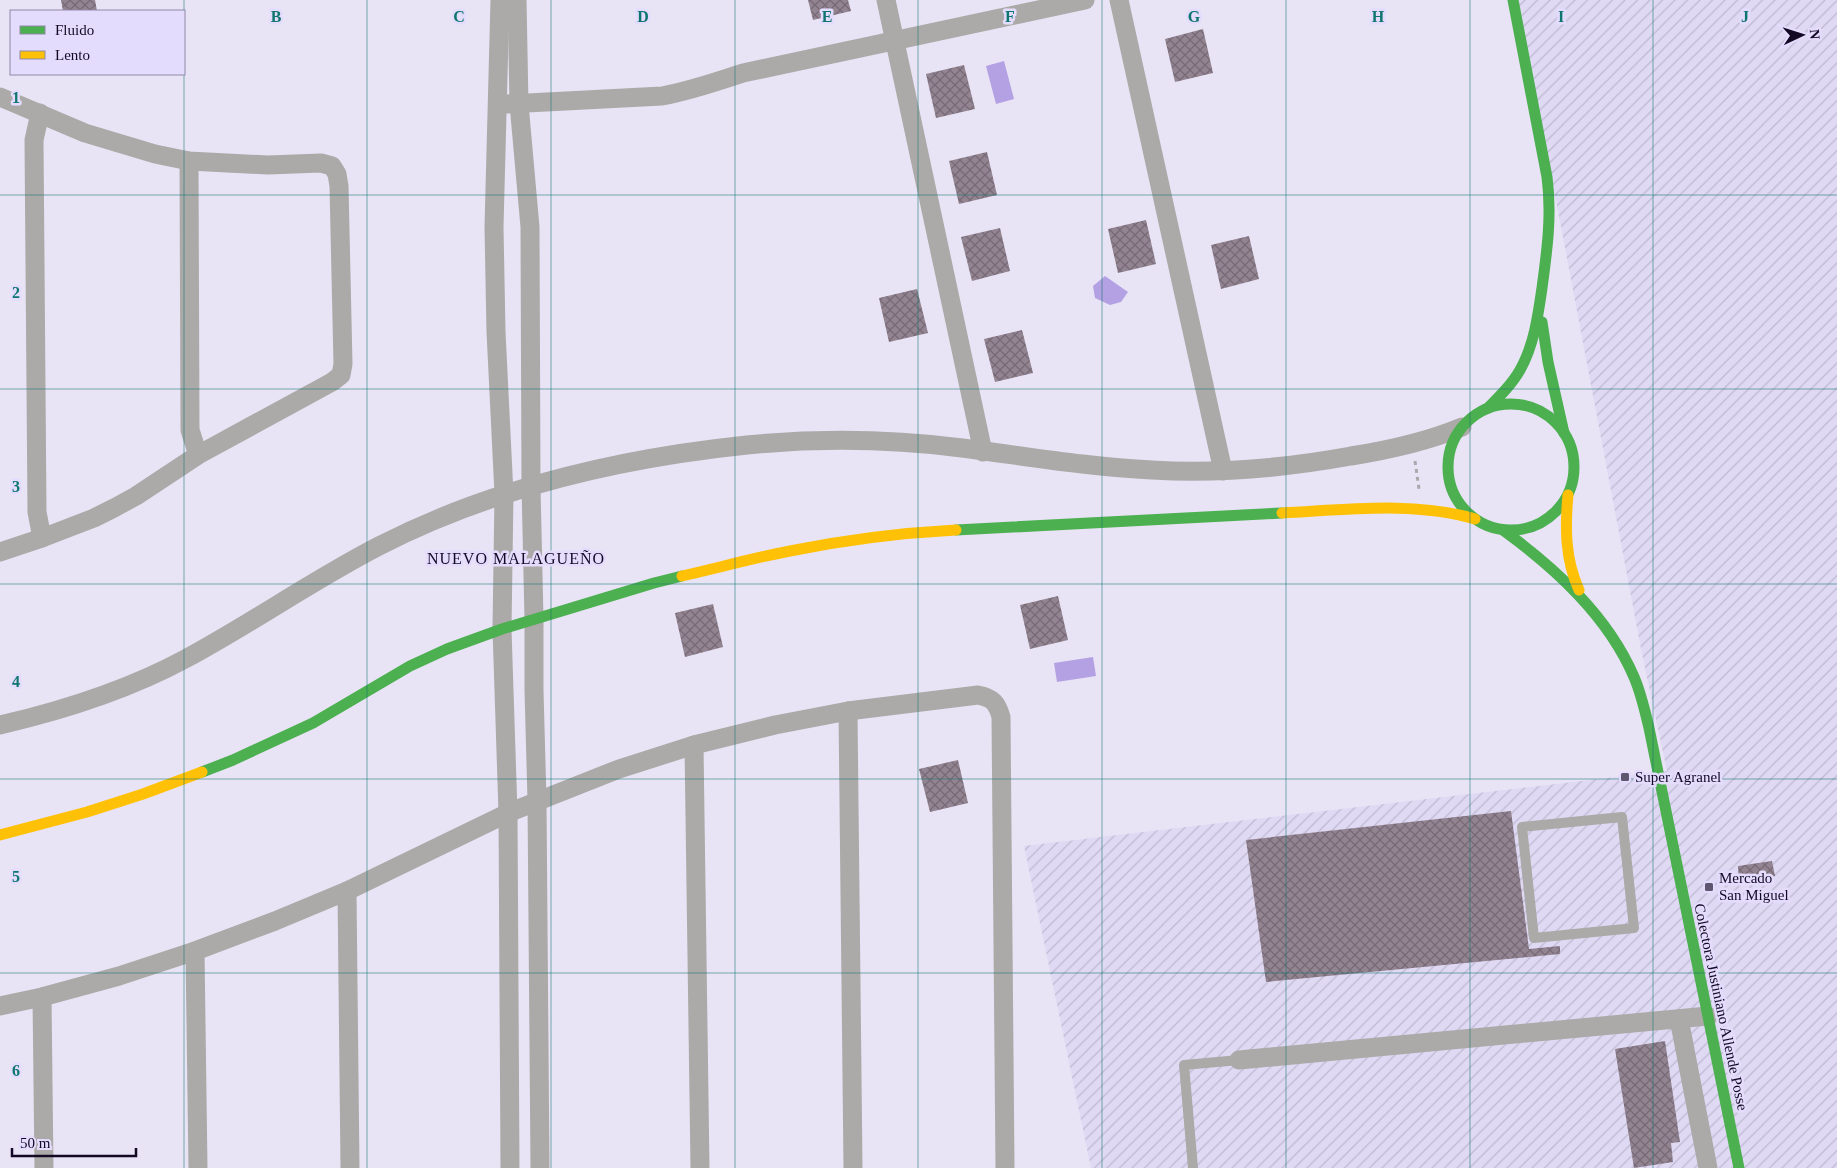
<svg xmlns="http://www.w3.org/2000/svg" width="1837" height="1168" viewBox="0 0 1837 1168" font-family="'Times New Roman',serif">
<defs>
<pattern id="industrial-furrows" width="10" height="10" patternUnits="userSpaceOnUse" patternTransform="scale(1.25)"><rect width="10" height="10" fill="#dfd9f4"/><path d="M-1 1l2-2M0 10L10 0M9 11l2-2" fill="none" stroke="#beb9d1"/></pattern>
<pattern id="building-cross-hatch" width="8" height="8" patternUnits="userSpaceOnUse" patternTransform="scale(1.25)"><rect width="8" height="8" fill="#938491"/><path d="M0 0l8 8M0 8l8-8" fill="none" stroke="#776a76"/></pattern>
</defs>
<rect width="100%" height="100%" fill="#e8e4f5"/>
<path fill="url(#industrial-furrows)" d="M1518,0H1837V1168H1091L1024,846L1667,771L1642,654Z"/>
<g fill="#b3a1e3">
<path d="M1004,61L1014,99L996,104L986,66Z"/>
<path d="M1105,276L1128,292L1121,302L1110,305L1095,298L1093,286Z"/>
<path d="M1093,657L1096,676L1057,682L1054,663Z"/>
</g>
<g fill="url(#building-cross-hatch)">
<path d="M61,0H95L97,11H63Z"/>
<path d="M808,0H848L851,11L813,20Z"/>
<path d="M1203,29L1213,73L1175,82L1165,39Z"/>
<path d="M964,65L975,109L936,118L926,74Z"/>
<path d="M987,152L997,195L959,204L949,161Z"/>
<path d="M1146,220L1156,264L1118,273L1108,229Z"/>
<path d="M1000,228L1010,271L972,281L961,237Z"/>
<path d="M1249,236L1259,279L1221,289L1211,245Z"/>
<path d="M917,289L928,333L889,342L879,298Z"/>
<path d="M1022,330L1033,373L995,382L984,339Z"/>
<path d="M1058,596L1068,640L1030,649L1020,605Z"/>
<path d="M713,604L723,647L685,657L675,613Z"/>
<path d="M958,760L968,803L930,812L919,769Z"/>
<path d="M1511,811L1529,949L1560,946V954L1266,982L1246,840Z"/>
<path d="M1772,861L1775,876L1739,881L1738,866Z"/>
<path d="M1665,1041L1680,1142L1671,1143L1673,1162L1634,1168L1615,1049Z"/>
</g>
<g fill="none" stroke-linecap="round" stroke-linejoin="round">
<path stroke="#a9a8ac" stroke-width="3" stroke-dasharray="4 4" stroke-linecap="butt" d="M1415,461L1419,489"/>
<g stroke="#abaaa8" stroke-width="10">
<path d="M1622,817L1634,928L1534,938L1522,827Z"/>
<path d="M1193,1168L1184,1065L1239,1060"/>
</g>
<g stroke="#abaaa8" stroke-width="19">
<path d="M500,0L494,227L496,332L504,494L502,629L508,813L510,1168"/>
<path d="M517,0L519,104L530,227L531,486L534,619V690L537,800L540,1168"/>
<path d="M886,0L983,452"/>
<path d="M1119,0L1223,471"/>
<path d="M0,97L85,133L155,154L189,161L268,165L321,163L332,166L337,174L339,186L343,364L341,375L332,382L198,455L136,496L114,508L94,518L42,538L0,552"/>
<path d="M507,104L662,96C690,91 716,82 743,73L1085,0"/>
<path d="M40,113L34,140L37,512L42,538"/>
<path d="M189,161L190,430L198,455"/>
<path d="M848,711L853,1168"/>
<path d="M0,725C65,710 128,690 187,658C252,623 313,580 379,546C492,488 622,458 747,445C818,438 891,439 962,448C1025,456 1089,467 1152,470C1219,474 1285,468 1351,456C1389,450 1426,442 1462,427"/>
<path d="M694,745L700,1168"/>
<path d="M347,891L350,1168"/>
<path d="M195,951L198,1168"/>
<path d="M42,997L44,1168"/>
<path d="M0,1006L42,997L119,976L195,951L275,921L347,891L508,813L619,769L694,745L775,725L848,711L978,695C993,698 997,703 1001,717L1005,1168"/>
<path d="M1679,1019L1708,1168"/>
<path d="M1239,1060L1708,1016"/>
</g>
<g stroke="#4caf50" stroke-width="11">
<path d="M1542,322L1548,362L1564,433"/>
<circle cx="1511" cy="467" r="63"/>
<path d="M1488,408C1500,396 1512,384 1520,370C1534,345 1538,316 1542,288C1547,251 1552,215 1547,177L1513,0"/>
<path d="M956,530L1282,513"/>
<path d="M1503,530C1555,568 1608,616 1634,677C1641,693 1645,711 1649,728L1739,1168"/>
<path d="M202,772L233,760L313,723L410,666L447,649L502,629L654,583L682,576"/>
</g>
<g stroke="#ffc107" stroke-width="11">
<path d="M1568,495C1565,528 1565,559 1579,590"/>
<path d="M1282,513C1344,510 1415,501 1475,519"/>
<path d="M682,576C718,568 753,558 790,551C844,540 900,533 956,530"/>
<path d="M0,835L87,812L143,794L202,772"/>
</g>
</g>
<path fill="none" stroke="#0f766e" stroke-width="1" stroke-opacity="0.55" d="M184,0V11M367,0V1168M551,0V1168M735,0V1168M918,0V1168M1102,0V1168M1286,0V1168M1470,0V1168M1653,0V1168M184,74V1168M0,195H1837M0,389H1837M0,584H1837M0,779H1837M0,973H1837"/>
<g fill="#5e566e" stroke="#e4dcfd" stroke-width="2">
<rect x="1620" y="772" width="10" height="10" rx="2.5"/>
<rect x="1704" y="882" width="10" height="10" rx="2.5"/>
</g>
<g text-anchor="middle" stroke-width="5" stroke-linejoin="round" paint-order="stroke">
<g font-size="15" fill="#130925" stroke="#e4dcfd" text-anchor="start">
<text x="1635" y="782">Super Agranel</text>
<text x="1719" y="883">Mercado<tspan x="1719" dy="17">San Miguel</tspan></text>
</g>
<g font-size="15" fill="#130925" stroke="#e4dcfd">
<text transform="translate(1721 1007) rotate(78)" y="5">Colectora Justiniano Allende Posse</text>
</g>
<g font-size="16" letter-spacing="1" fill="#130925" stroke="#e4dcfd">
<text x="516" y="564">NUEVO MALAGUEÑO</text>
</g>
</g>
<g font-size="16" text-anchor="middle" font-weight="bold" fill="#0f766e" stroke="#e4dcfd" stroke-width="5" stroke-linejoin="round" paint-order="stroke">
<text x="276" y="22">B</text>
<text x="459" y="22">C</text>
<text x="643" y="22">D</text>
<text x="827" y="22">E</text>
<text x="1010" y="22">F</text>
<text x="1194" y="22">G</text>
<text x="1378" y="22">H</text>
<text x="1561" y="22">I</text>
<text x="1745" y="22">J</text>
<text x="16" y="103">1</text>
<text x="16" y="298">2</text>
<text x="16" y="492">3</text>
<text x="16" y="687">4</text>
<text x="16" y="882">5</text>
<text x="16" y="1076">6</text>
</g>
<rect x="10" y="10" width="175" height="65" fill="#e4dcfd" stroke="#9088a7"/>
<rect x="20" y="26" width="25" height="8" fill="#4caf50" stroke="#9088a7"/>
<text x="55" y="35" font-size="15" fill="#130925">Fluido</text>
<rect x="20" y="51" width="25" height="8" fill="#ffc107" stroke="#9088a7"/>
<text x="55" y="60" font-size="15" fill="#130925">Lento</text>
<g transform="translate(1802 35) rotate(86)" stroke="#e4dcfd" stroke-width="4" paint-order="stroke">
<path d="M0-4L9 19L0 12L-9 19Z" fill="#130925"/>
<text y="-8" font-size="14" font-weight="bold" text-anchor="middle" fill="#130925">N</text>
</g>
<path d="M12 1148v8h124v-8" fill="none" stroke="#130925" stroke-width="2.5"/>
<text x="20" y="1148" font-size="15" fill="#130925" stroke="#e4dcfd" stroke-width="4" paint-order="stroke">50 m</text>
</svg>
